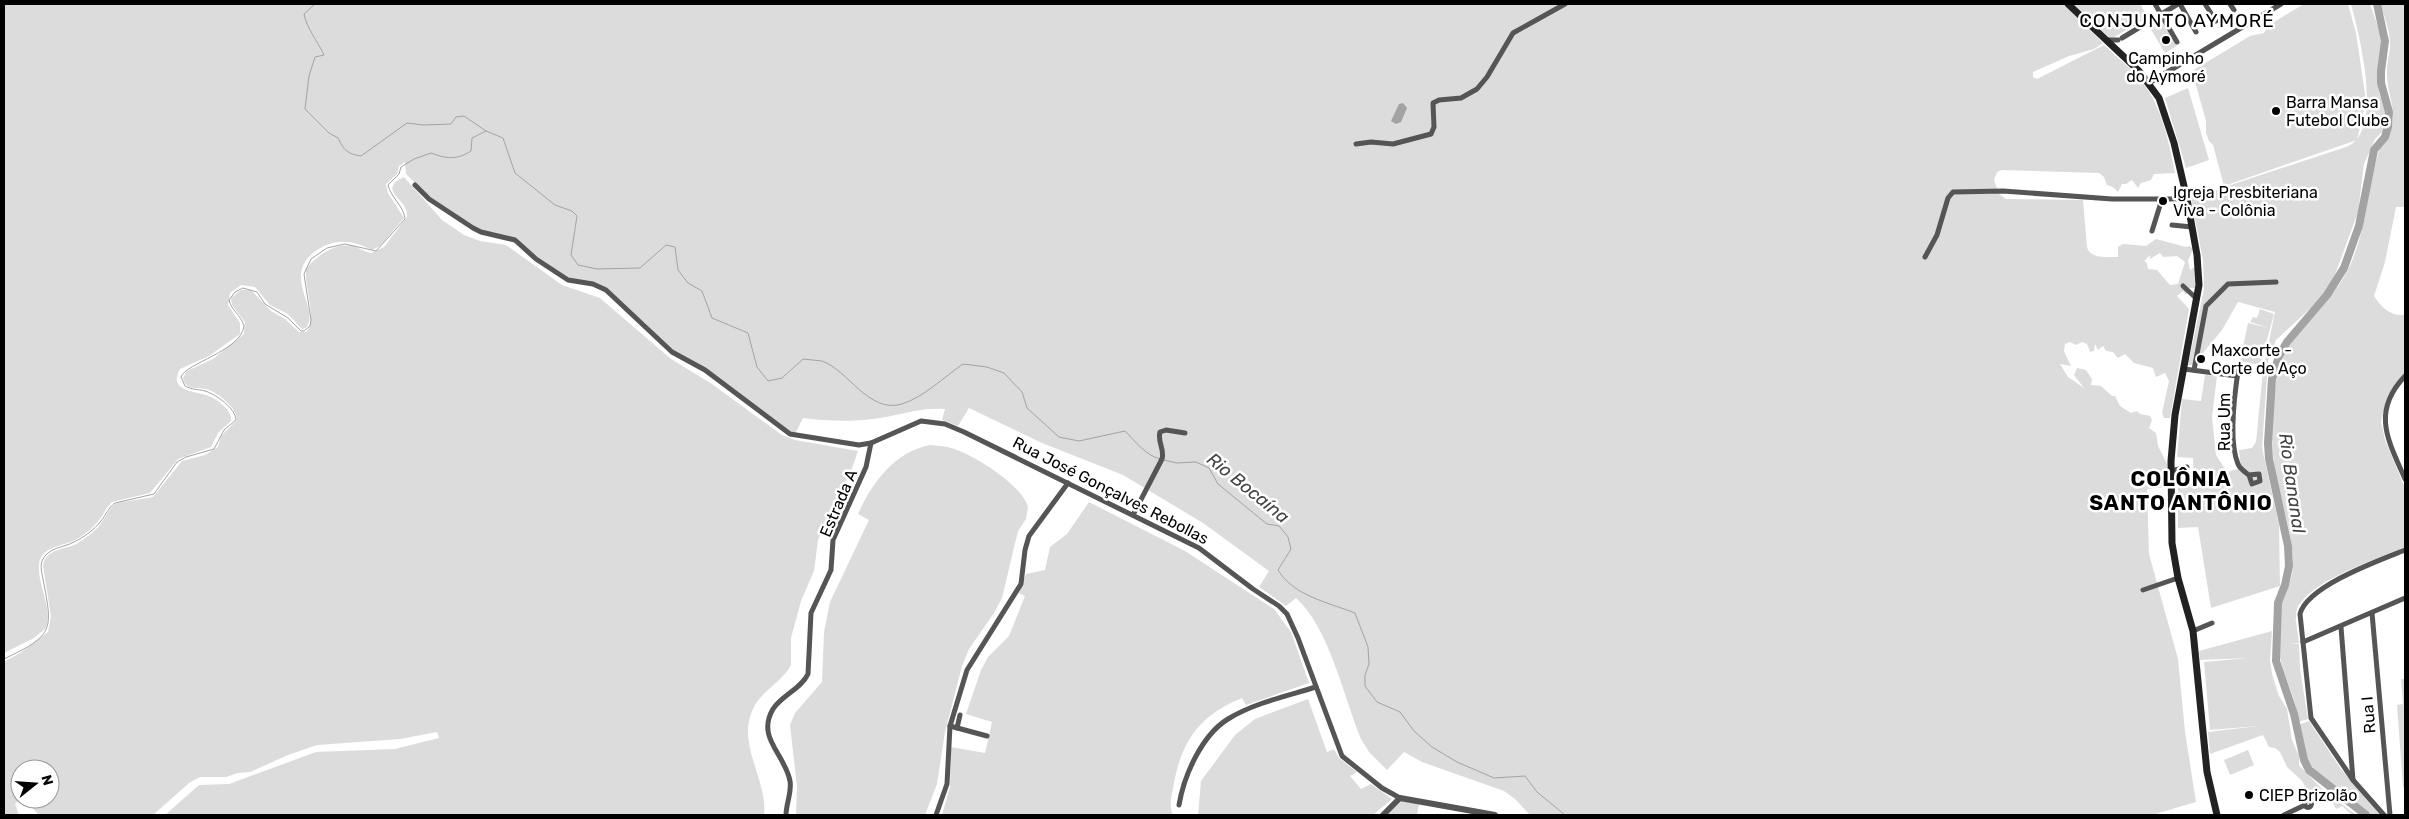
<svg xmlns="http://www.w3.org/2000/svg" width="2409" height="819" viewBox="0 0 2409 819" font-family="Rubik,sans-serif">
<rect width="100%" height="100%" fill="#fff"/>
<g fill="#dcdcdc" fill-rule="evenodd">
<path d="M4,4H2063L2103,43L2094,49L2069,56L2033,72V77L2037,79L2104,45C2114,55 2126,64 2136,74C2161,102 2168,137 2175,173L2154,174L2151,180L2141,183L2138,188L2132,180L2126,184H2122L2118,192L2113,187L2107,185L2104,177L2099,173L2002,170L1997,172L1994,180L1999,194L2006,199L2083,200L2087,247C2090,259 2107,257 2118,257V247L2123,244C2131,245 2138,245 2146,246L2156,239L2186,247L2190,246L2193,249L2188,261L2190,270L2195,267L2198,272L2195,288H2189L2186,295L2183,291L2177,296L2189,309L2170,418H2164L2162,413L2169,381L2165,373L2156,377L2153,368L2134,363L2125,354L2118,358L2113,352L2106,351L2103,346L2098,350L2095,344L2094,351L2090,352L2087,344L2082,342L2076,345L2070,342L2065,344L2064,351L2071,366L2060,364L2068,377L2084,388L2074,375L2077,368L2086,370L2092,379L2091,385L2101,386L2112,396H2115L2120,406L2131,413L2137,411L2140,414L2150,416L2152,420L2149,428L2156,433L2158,446L2167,464V487L2147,489L2149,554L2178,659L2185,732L2196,802L2152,815H1530L1515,799L1504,791L1422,762L1404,752L1387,770L1369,752L1361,739C1344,698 1329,627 1296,598L1286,606L1259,587L1269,571L1203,523L1123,475L1042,443L969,408L958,426L942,420L945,409C918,407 899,416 873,419C850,422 826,421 803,418L795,434L785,430L666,345L645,323L605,289L569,278L537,258L521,244L473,227L429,197L406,174L405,162L399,166L397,174L386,184L388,193L404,218L380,246L372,250C357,242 340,238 324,246C275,271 322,307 306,328L302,329L288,314L270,305L255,287L241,285L230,293L228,305L240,323V334L209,356L180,369C167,392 197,391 209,396C218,400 233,411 231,421L218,433L211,447L178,459L150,493L112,502C106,507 104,514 99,520C93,528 84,535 75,540C64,546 41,546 39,564C37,585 53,607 46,628L34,638L4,653ZM2160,253L2163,257L2177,256L2185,262L2178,284L2170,285L2157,270L2148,269L2147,263L2144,261L2150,255V259Z"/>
<path d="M2073,4H2140L2148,17L2111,39Z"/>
<path d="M2304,4H2348L2356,33L2366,101L2357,140L2224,186L2213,145L2209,141L2206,133V121L2192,71L2250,36L2264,33L2269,25Z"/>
<path d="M2351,4H2370L2383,41L2377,74L2379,93L2387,114L2385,129L2375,139L2364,164L2358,212L2332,283L2315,304L2276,340L2268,361L2262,448L2279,525L2280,586L2211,608L2198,527L2178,528V484L2194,483L2193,458L2177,457L2182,399L2201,401L2205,375L2217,376L2212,417L2216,455L2227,472L2241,468L2239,450L2252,448L2256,442L2263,371L2275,312L2238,302L2222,330L2193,365H2188L2204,289L2203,260L2191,198L2346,147C2385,133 2359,34 2351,4Z"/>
<path d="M2380,4H2405V207H2396L2385,262L2374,296C2382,308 2390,316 2405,315V372L2387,398L2381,422L2385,440L2405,488V547C2376,560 2316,578 2299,605C2296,610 2296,614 2296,620L2294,621H2296L2299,643L2291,644H2299L2300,669L2308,719L2298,722C2297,696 2281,675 2279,649C2278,635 2277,620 2281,607C2286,592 2293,579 2293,563C2293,534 2282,506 2276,477C2270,444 2271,408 2277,375C2283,340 2322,311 2341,282C2366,243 2366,196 2378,154C2382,140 2393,132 2393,116C2393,102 2387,89 2387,75C2386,66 2389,57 2390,48C2391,33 2385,18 2380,4Z"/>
<path d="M2160,19L2177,46L2165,53L2149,26Z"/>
<path d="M2188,88L2209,160L2186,168L2165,98Z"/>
<path d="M404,177L442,220L464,235L480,241L506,245L562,285L600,298L671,359L712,384L782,435L795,440L858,451L852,468L818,540L814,571L801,601L791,638V665C782,682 761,691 753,709C736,744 768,780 764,815H165L199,785L229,784L316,752L395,749L439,738L437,732L400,739L317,745L288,755L250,772L238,773L226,777H200L189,783L153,815H39L25,800H19L15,804L19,815H4V662L20,653L48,632L51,616L43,566C45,548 66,550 78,543C86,538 97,530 102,522C107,515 109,508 117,503L153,497L182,461L205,455L218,447L221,436L237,420C237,408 218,392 206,389C196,387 186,391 183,378L187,371L213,359L244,334L245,322L232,305L231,298L241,290H251L271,311L285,319L299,332H306C318,322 304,286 306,269C317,255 337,241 356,247C361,249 365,252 371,253L384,247L407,217C408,203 395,200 392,188L395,182ZM20,769H50V799H20Z"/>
<path d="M2260,309L2274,314L2260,365L2240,361L2248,323L2269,328L2250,322L2253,317L2257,318Z"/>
<path d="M930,445C939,446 949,446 957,450C978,458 1022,485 1028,507L1026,519L1018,531L1002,598L994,613L969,649L962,666L945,732L937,784L925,815H796L797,787L790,725L795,713L822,682L824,632L830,602L869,520L858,514C872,483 894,452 930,445Z"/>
<path d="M1089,502L1185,551L1274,609L1291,632L1309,683L1246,705L1242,698C1199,715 1180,743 1173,789C1171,798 1169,806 1173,815H942L950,787L951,747L985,753L992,722L966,714L981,670L988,657L1009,636L1025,596L1019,593L1026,574L1045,570L1050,547L1067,534Z"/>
<path d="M2272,631L2270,660L2272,674L2279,696L2287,709L2292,740L2299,756V765L2321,788L2356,815H2352L2342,806L2336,809L2332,801L2326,798L2316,804L2302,781L2287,767L2280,752L2275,748L2269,747L2263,735L2210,754L2208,732L2258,726L2210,730L2204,662L2247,658L2200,660L2199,651Z"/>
<path d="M2401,679H2405V787H2403L2397,705L2403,704Z"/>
<path d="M1308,699L1327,752L1334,749L1339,758L1357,772L1350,776L1361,789L1371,784L1392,799L1373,815H1198L1201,781L1235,735L1255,719Z"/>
<path d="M2309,721L2341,769L2381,815H2368L2314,771L2304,753L2298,725Z"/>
<path d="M2248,750L2254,765L2230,775L2224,760Z"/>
<path d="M1402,801L1419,804L1417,815H1387Z"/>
</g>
<path fill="#a3a3a3" d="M1403,103L1407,108L1401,122L1396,124L1391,121L1399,104Z"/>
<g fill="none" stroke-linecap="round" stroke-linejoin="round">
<g stroke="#a3a3a3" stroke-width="1">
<path d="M315,4L304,14C307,29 317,40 324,55L315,57L309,76L305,109L329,133L338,138C344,150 347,154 361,156L407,123L423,125L451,124L456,117L464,116L486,131"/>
<path d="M1164,460L1177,463L1196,462L1209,468L1218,484L1267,524L1279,526L1288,537L1291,549L1278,570C1294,596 1327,602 1355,613L1368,647L1369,664L1365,675V686L1377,702L1400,712L1414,731L1432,747L1457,762L1494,778L1525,776L1537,792L1565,815"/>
<path d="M4,659C54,635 53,631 43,579C42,574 40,566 42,561C48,547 63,548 74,542C84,537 94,530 101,521C106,515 108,508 115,503L154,494L177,462L186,457L214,449L224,430L236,420C236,409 216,394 205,391C198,389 192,390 185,386L181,377C186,363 241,351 244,326C241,315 231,310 229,300L235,292L243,288L257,292L265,304L288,318L301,331H304L310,326L311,320L304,274L311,259L327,248L345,244L376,251L405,219C404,206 391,198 388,185L399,174L401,167L414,159L431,153C447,159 457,160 471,151L472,138L486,131L503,138L515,173L555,205L572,211L577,216L571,255L578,265L597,269L640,268L666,245L675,247L678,270L688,283L702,291L712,318L748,333L757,367L768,381L782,378L803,359C809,360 816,360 822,361C848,370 869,414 902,404C924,397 944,377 963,364L987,367L1004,373L1022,392L1027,408L1059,437L1079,441L1125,431C1135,441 1147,457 1161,459"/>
</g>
<path stroke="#a3a3a3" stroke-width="8" d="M2366,815L2309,770L2304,760L2294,714L2276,661L2278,603L2285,585L2289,566L2288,546L2269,459L2268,443L2272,379L2279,356L2287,342L2327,295L2344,268L2359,226L2374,150L2385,137L2388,127L2389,112L2381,83V71L2385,41L2377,4"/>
<g stroke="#555" stroke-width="5">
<path d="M2155,4L2177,42"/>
<path d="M2180,4L2196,32"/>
<path d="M2205,4L2216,21"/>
<path d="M2230,4L2234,10"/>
<path d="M2122,38L2178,4"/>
<path d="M2107,40H2118"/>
<path d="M2149,83L2281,4"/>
<path d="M1356,144L1371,142L1393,144L1431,134L1434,127L1433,103L1439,100L1461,98L1477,89L1487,77L1513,33L1565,4"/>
<path d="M415,185L429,199L473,228L481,232L515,240L536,259L568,280L593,284L606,290L672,352L705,370L790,434L859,445L871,443L921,421L945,424L964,432L1199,548L1253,589L1279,606L1287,614L1298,638L1342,756L1382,788L1400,798"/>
<path d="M2172,225L2192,227"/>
<path d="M2152,231L2162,199"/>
<path d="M1925,257L1937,235L1948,198L1953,192L2003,191L2112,199H2187"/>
<path d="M2183,286L2197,299"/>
<path d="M2239,365C2235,390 2228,440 2238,464C2240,469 2245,472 2249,475L2259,474L2260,481L2252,484L2249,475"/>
<path d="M2184,369L2237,376"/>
<path d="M2194,370L2206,306L2228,284L2276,282"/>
<path d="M2405,376C2371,412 2388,440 2405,479"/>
<path d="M2171,471L2187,467"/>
<path d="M1133,515L1162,459C1165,449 1157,442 1160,432L1166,430L1185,433"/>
<path d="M2143,590L2178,578"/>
<path d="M2372,613L2390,815"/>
<path d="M2341,627L2353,780"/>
<path d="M2193,631L2212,623"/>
<path d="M2303,642L2405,598"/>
<path d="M950,726L987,736"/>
<path d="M957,728L960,715"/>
<circle cx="2308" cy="804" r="3.5"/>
<path d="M1179,805C1184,775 1202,735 1228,719C1254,703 1287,696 1316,687"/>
<path d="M786,815C786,804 792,792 790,781C785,754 756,738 773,709C782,695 801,689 808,674L811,613L831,570L833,540L866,467L871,443"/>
<path d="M936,815L947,784L950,726L967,670L1021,584L1025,550L1029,536L1068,483"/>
<path d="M2284,815L2305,805"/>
<path d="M2384,815L2353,780L2311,718L2300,614C2307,586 2380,560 2405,550"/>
</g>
<path stroke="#555" stroke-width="6" d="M1383,815L1400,798L1495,815"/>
<path stroke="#222" stroke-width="7" d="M2068,4L2139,71L2159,98L2174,143L2187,199L2197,255L2199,285L2175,415L2171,461L2172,543L2178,578L2193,631L2207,772L2217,815"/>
</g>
<g fill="#000" stroke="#fff" stroke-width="2">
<circle cx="2166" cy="40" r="5"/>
<circle cx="2276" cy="111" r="5"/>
<circle cx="2163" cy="201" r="5"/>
<circle cx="2201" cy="359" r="5"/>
<circle cx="2249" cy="795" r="5"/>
</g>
<g text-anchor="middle" stroke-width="5" stroke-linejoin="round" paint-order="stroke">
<g font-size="16" fill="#000" stroke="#fff" text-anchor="start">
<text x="2166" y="64" text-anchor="middle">Campinho<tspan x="2166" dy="18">do Aymoré</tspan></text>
<text x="2286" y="108">Barra Mansa<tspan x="2286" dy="18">Futebol Clube</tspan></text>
<text x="2173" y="198">Igreja Presbiteriana<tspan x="2173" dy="18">Viva - Colônia</tspan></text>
<text x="2211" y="356">Maxcorte -<tspan x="2211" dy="18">Corte de Aço</tspan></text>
<text x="2259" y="801">CIEP Brizolão</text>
</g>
<g font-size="16" fill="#000" stroke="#fff">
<text transform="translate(2224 422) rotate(-90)" y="6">Rua Um</text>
<text transform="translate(1111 490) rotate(27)" y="6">Rua José Gonçalves Rebollas</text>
<text transform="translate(838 503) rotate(-67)" y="6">Estrada A</text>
<text transform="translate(2368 715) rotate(-95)" y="6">Rua I</text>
</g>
<g font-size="18" font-style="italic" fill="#444" stroke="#fff">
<text transform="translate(2292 483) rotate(82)" y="6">Rio Bananal</text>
<text transform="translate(1248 488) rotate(39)" y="6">Rio Bocaína</text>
</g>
<g font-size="19" letter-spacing="1" fill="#000" stroke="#fff">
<text x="2177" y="27">CONJUNTO AYMORÉ</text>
</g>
<g font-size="21" font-weight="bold" letter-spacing="1" fill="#000" stroke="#fff">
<text x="2181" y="486">COLÔNIA<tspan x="2181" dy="24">SANTO ANTÔNIO</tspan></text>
</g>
</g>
<rect width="2409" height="819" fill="none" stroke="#000000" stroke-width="10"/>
<g transform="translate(35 784) rotate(73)"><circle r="24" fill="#ffffff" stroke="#999999"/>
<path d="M0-4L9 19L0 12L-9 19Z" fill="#000000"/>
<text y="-8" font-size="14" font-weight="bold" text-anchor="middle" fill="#000000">N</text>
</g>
</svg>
